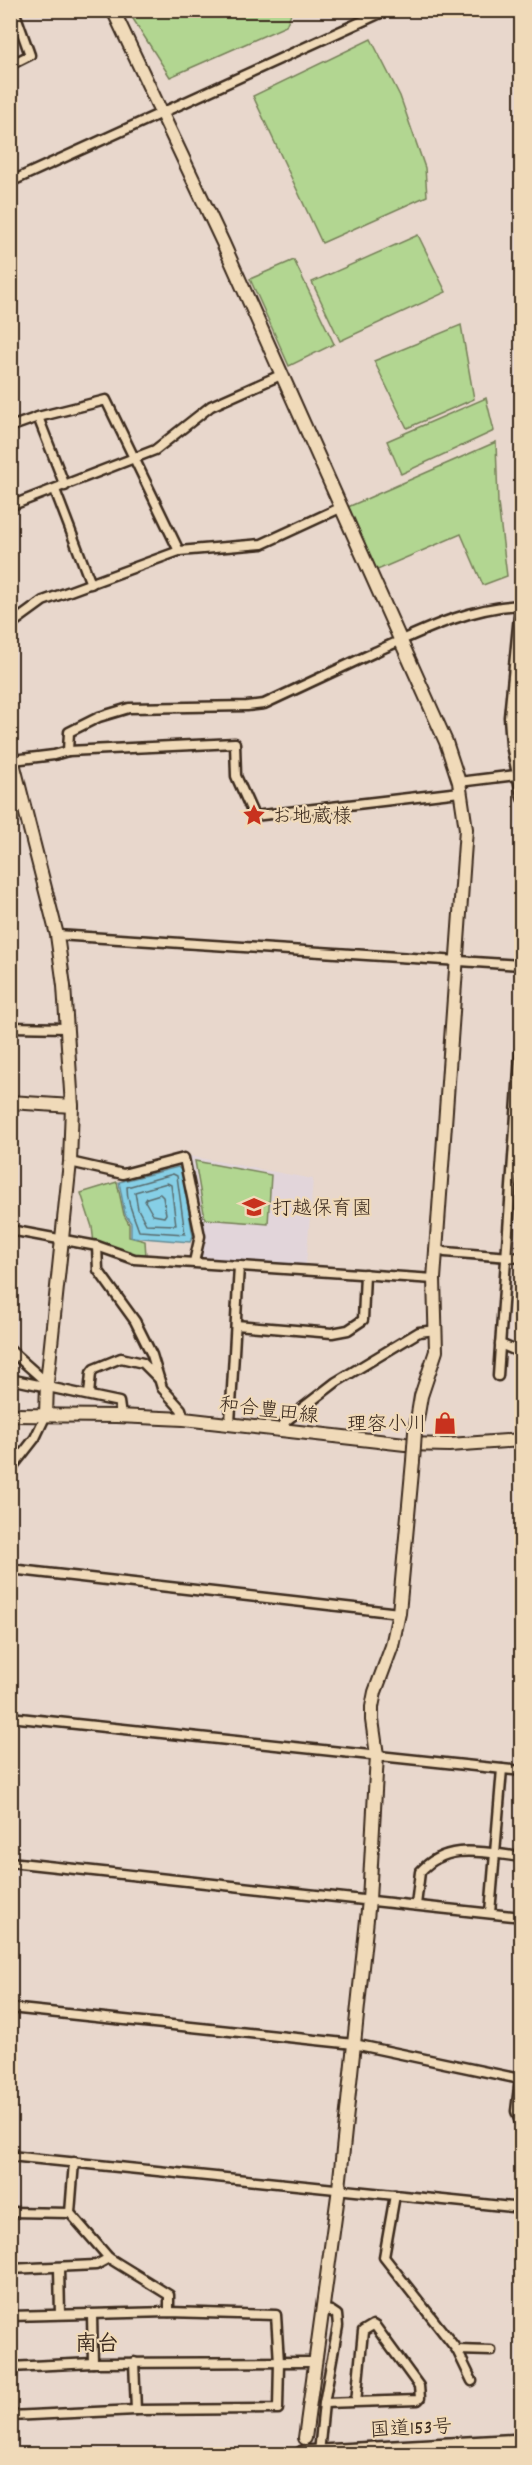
<svg xmlns="http://www.w3.org/2000/svg" width="532" height="2465" viewBox="0 0 532 2465" font-family="Dekko,'Klee One',sans-serif">
<rect width="100%" height="100%" fill="#e8d7cc"/>
<filter id="ink" filterUnits="userSpaceOnUse"><feTurbulence type="fractalNoise" baseFrequency=".0167" numOctaves="2"/><feDisplacementMap in="SourceGraphic" scale="12" xChannelSelector="R" yChannelSelector="G"/><feConvolveMatrix kernelMatrix="1 2 1 2 8 2 1 2 1" color-interpolation-filters="sRGB"/></filter>
<g filter="url(#ink)">
<g fill="#e2d5da">
<path d="M521,641V782L513,715Z"/>
<path d="M189,1156L313,1179L306,1265L197,1259L203,1234Z"/>
</g>
<g fill="#b2d691" stroke="#768058" stroke-width="1.5">
<path d="M128,11H292L286,26L170,77Z"/>
<path d="M371,39L400,96L425,168L427,196L322,243L253,96Z"/>
<path d="M418,235L446,292L340,341L312,282Z"/>
<path d="M294,260L334,344L289,366L250,279Z"/>
<path d="M461,325L474,399L407,428L374,361Z"/>
<path d="M486,398L494,431L401,474L387,441Z"/>
<path d="M496,442L498,503L507,576L483,585L461,534L375,571L348,507Z"/>
<path d="M521,648V759L515,716Z"/>
<path d="M195,1161L271,1175L268,1224L205,1219Z"/>
<path d="M117,1182L124,1215L129,1224V1237L145,1241L146,1256H135L94,1243L92,1227L81,1193Z"/>
</g>
<path fill="#86cfe6" stroke="#688d96" stroke-width="1.5" d="M178,1167L182,1171L193,1236L190,1242L131,1237V1223L125,1214L119,1182Z"/>
<g fill="none" stroke-linecap="round" stroke-linejoin="round">
<g stroke="#596c6e" stroke-width="1.5">
<path d="M173,1174L177,1176L185,1234L139,1231C134,1216 127,1203 127,1187Z"/>
<path d="M167,1183L171,1185L176,1225L146,1224L138,1209L135,1192Z"/>
<path d="M160,1194L163,1197L166,1214L164,1217L153,1215L145,1201L147,1198Z"/>
</g>
<g stroke="#3b2a1e" stroke-width="13">
<g id="street">
<path d="M10,65L30,55L14,10"/>
<path d="M10,182L387,10"/>
<path d="M38,417L65,486"/>
<path d="M10,427L38,417L106,400L179,551"/>
<path d="M55,490L91,584"/>
<path d="M10,506L155,450L211,406L283,374"/>
<path d="M520,605L509,717L511,745L522,798"/>
<path d="M10,625L43,601L179,551L262,544L340,508"/>
<path d="M68,751L235,743L236,776L254,816L460,792"/>
<path d="M13,760L54,755L68,751L69,732L99,717L129,708L247,706L264,704C300,687 336,670 373,653C421,631 469,607 522,605"/>
<path d="M459,782L516,775"/>
<path d="M57,935L522,965"/>
<path d="M10,1027L67,1028"/>
<path d="M70,1162L123,1174L184,1158L200,1236L194,1262"/>
<path d="M10,1230L97,1246L134,1259L434,1279"/>
<path d="M97,1246L98,1270L135,1321L152,1355L162,1388L181,1409L184,1419"/>
<path d="M435,1249L445,1252L522,1258"/>
<path d="M236,1325L332,1333L348,1330L363,1320L365,1274"/>
<path d="M500,1344L519,1352L522,1350"/>
<path d="M10,1350L47,1383"/>
<path d="M498,1376L522,1027"/>
<path d="M10,1379L119,1402L121,1416"/>
<path d="M89,1395L91,1373L94,1369L121,1358L143,1363L158,1378"/>
<path d="M230,1423L239,1266"/>
<path d="M279,1430L287,1420L336,1382L419,1332L436,1330"/>
<path d="M10,1470L35,1438L46,1415"/>
<path d="M10,1569L399,1613"/>
<path d="M10,1717L522,1771"/>
<path d="M10,1862L522,1917"/>
<path d="M416,1905L420,1872C447,1841 485,1853 522,1857"/>
<path d="M490,1913L502,1769"/>
<path d="M10,2008L354,2044L520,2079L516,2111L522,2128"/>
<path d="M10,2156L522,2208"/>
<path d="M74,2162L70,2213L109,2258L169,2295V2312"/>
<path d="M395,2195L384,2257L457,2350L472,2381"/>
<path d="M10,2212L70,2213"/>
<path d="M59,2268L60,2314"/>
<path d="M10,2269L96,2265L109,2258"/>
<path d="M92,2315L93,2363"/>
<path d="M10,2316L169,2312L276,2315L279,2362L278,2409L136,2410L10,2416"/>
<path d="M457,2350L491,2351"/>
<path d="M134,2362L136,2410"/>
<path d="M10,2367L93,2363L316,2362"/>
<path d="M324,2403L418,2400L420,2398L419,2386L376,2327L373,2325L363,2331L356,2402"/>
<path d="M319,2453L324,2403L338,2326L337,2315L331,2311L324,2309"/>
</g>
</g>
<g stroke="#3b2a1e" stroke-width="16">
<g id="secondary">
<path d="M113,10L223,243L446,742L459,782L466,829L434,1279L436,1351L421,1396L415,1432"/>
<path d="M10,751L57,935L64,986L72,1106L70,1162L47,1383L46,1415"/>
<path d="M10,1102L72,1106"/>
<path d="M10,1415L117,1416L184,1419L405,1444L449,1445L522,1440"/>
<path d="M305,2438L339,2188L369,1900L377,1755L372,1720V1707L375,1692L392,1646L399,1613L413,1461"/>
</g>
</g>
<g stroke="#3b2a1e" stroke-width="20">
<path id="highway" d="M303,2454L522,2442"/>
</g>
<use href="#street" stroke="#f0dab9" stroke-width="8"/>
<use href="#secondary" stroke="#f0dab9" stroke-width="12"/>
<use href="#highway" stroke="#f0dab9" stroke-width="15"/>
<g stroke="#3b2a1e" stroke-width="16" stroke-linecap="butt">
<path id="secondary-bridge" d="M413,1461L415,1432"/>
</g>
<use href="#secondary-bridge" stroke="#f0dab9" stroke-width="12"/>
</g>
</g>
<defs>
<g id="sight-bare" transform="scale(1.8)"><path d="M0-6L1.8-2.2L6-1.7L2.9 1.2L3.7 5.4L0 3.3L-3.7 5.4L-2.9 1.2L-6-1.7L-1.8-2.2Z" fill="#c8321e" stroke="#f0dab9" stroke-width="2.5" paint-order="stroke"/></g>
<g id="school-bare" transform="scale(1.8)"><path d="M0-5L7-2L0 1L-7-2ZM-4 1L0 2.5L4 1V4Q0 6-4 4Z" fill="#c8321e" stroke="#f0dab9" stroke-width="2.5" paint-order="stroke"/></g>
<g id="shop-bare" transform="scale(1.8)"><path d="M-5-2.5h2.3a2.7 3.5 0 0 1 5.4 0H5L5.5 6h-11ZM-1.5-2.5h3a1.5 2.3 0 0 0-3 0Z" fill="#c8321e" stroke="#f0dab9" stroke-width="2.5" paint-order="stroke"/></g>
</defs>
<g fill-rule="evenodd">
<use href="#sight-bare" x="254" y="815"/>
<use href="#school-bare" x="254" y="1207"/>
<use href="#shop-bare" x="445" y="1423"/>
</g>
<g text-anchor="middle" stroke-width="4.5" stroke-linejoin="round" paint-order="stroke">
<g font-size="20" fill="#3b2a1e" stroke="#f0dab9" text-anchor="start">
<text x="272" y="822">お地蔵様</text>
<text x="272" y="1214">打越保育園</text>
<text x="427" y="1430" text-anchor="end">理容小川</text>
</g>
<g font-size="20" fill="#3b2a1e" stroke="#f0dab9">
<text transform="translate(269 1409) rotate(7)" y="7">和合豊田線</text>
<text transform="translate(411 2427) rotate(-3)" y="7">国道153号</text>
</g>
<g font-size="22" font-weight="bold" fill="#3b2a1e" stroke="#f0dab9">
<text x="97" y="2350">南台</text>
</g>
</g>
<rect width="532" height="2465" fill="none" stroke="#f0dab9" stroke-width="36"/>
<rect x="18" y="18" width="496" height="2429" fill="none" stroke="#3b2a1e" stroke-width="2" filter="url(#ink)"/>
</svg>
